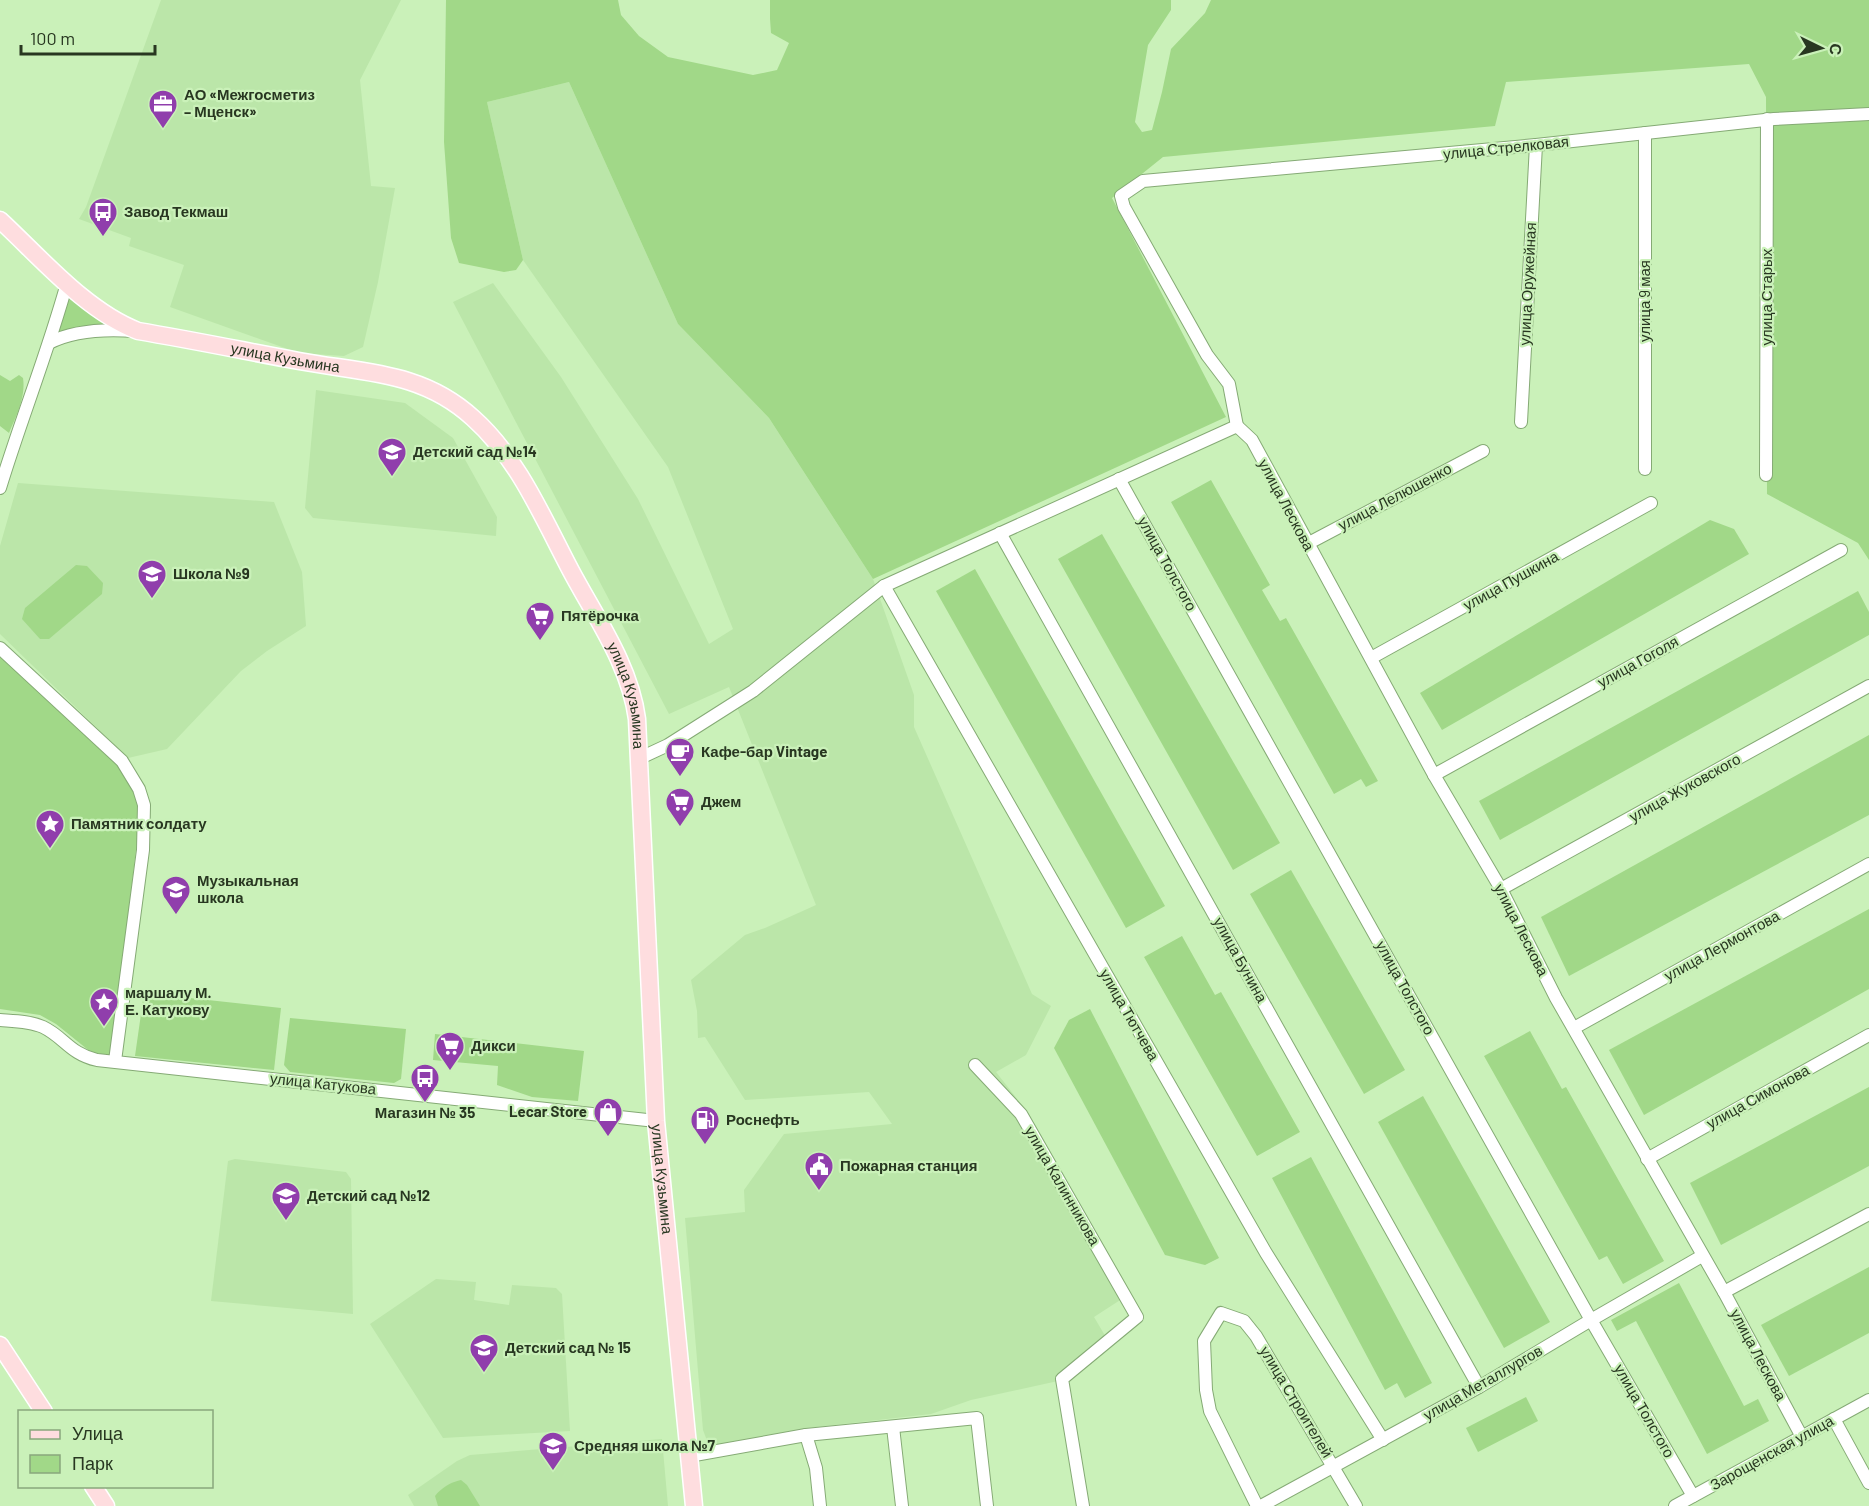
<svg xmlns="http://www.w3.org/2000/svg" width="1869" height="1506" viewBox="0 0 1869 1506" font-family="Barlow,sans-serif">
<rect width="100%" height="100%" fill="#caf1b9"/>
<g fill="#bbe6a9">
<path d="M161,0H401L360,80L371,186L395,188L378,282L363,347L344,356L299,353L170,307L184,265L129,246L131,238L79,219L86,207Z"/>
<path d="M569,82L678,324L769,418L873,579L914,695V727L1032,994L1051,1006L1026,1055L996,1072L1029,1114L1131,1293L1094,1317L1110,1344L1067,1379L971,1400L931,1414L807,1428L709,1446L703,1430L685,1218L745,1212L744,1190L784,1134L892,1124L869,1092L745,1100L705,1037L698,1038L697,1011L691,980L745,935L765,928L816,905L729,687L669,714L453,302L493,283L561,377L638,499L709,644L733,629L668,467L523,260L487,102Z"/>
<path d="M316,390L405,403L453,438L497,517L496,536L313,518L305,508Z"/>
<path d="M18,483L274,502L302,572L306,626L267,651L241,671L167,749L128,758L0,634V546Z"/>
<path d="M235,1159L346,1172L351,1179L353,1314L211,1301L228,1161Z"/>
<path d="M436,1279L476,1282L474,1300L509,1305L512,1285L556,1288L562,1294L570,1431L443,1438L370,1324Z"/>
<path d="M662,1439L668,1506H414L408,1495L457,1461L470,1455Z"/>
</g>
<g fill="#a1d888">
<path d="M446,0H618L621,15L639,36L668,57L753,75L777,70L789,43L771,33L770,19V0H1171V10L1148,45L1135,122L1142,132L1152,130L1162,92L1171,49L1205,13L1211,0H1869V560L1858,543L1767,494L1766,97L1749,64L1506,82L1495,126L1163,157L1112,198L1226,417L873,579L769,418L678,324L569,82L487,102L523,260L516,270L504,272L459,263L451,238L444,142Z"/>
<path d="M72,295L107,326L58,333L69,297Z"/>
<path d="M0,375L10,381L19,375L23,378C26,397 16,416 9,433L0,426Z"/>
<path d="M1211,480L1270,585L1262,590L1280,621L1286,618L1378,781L1366,787L1361,779L1334,794L1171,502Z"/>
<path d="M1710,520L1734,529L1749,554L1442,730L1420,693Z"/>
<path d="M1102,534L1280,843L1233,870L1058,559Z"/>
<path d="M76,565L87,566L103,583L102,594L49,639H40L22,619L25,608Z"/>
<path d="M975,569L1165,906L1126,928L936,591Z"/>
<path d="M1858,591L1869,612V635L1500,840L1479,801Z"/>
<path d="M0,655L96,743L119,766L131,786L138,806L139,825L111,1056L92,1053L56,1024L40,1015L0,1009Z"/>
<path d="M1869,735V815L1569,976L1541,917Z"/>
<path d="M1291,870L1405,1070L1364,1094L1250,894Z"/>
<path d="M1869,909V989L1644,1115L1609,1050Z"/>
<path d="M1182,936L1215,995L1221,992L1300,1132L1257,1156L1144,957Z"/>
<path d="M144,993L281,1008L274,1070L135,1056Z"/>
<path d="M1090,1009L1219,1258L1205,1265L1165,1255L1054,1048L1069,1020Z"/>
<path d="M290,1018L406,1029L401,1079L394,1083L290,1072L284,1065Z"/>
<path d="M1530,1031L1562,1089L1566,1087L1664,1261L1623,1284L1607,1256L1599,1260L1484,1056Z"/>
<path d="M435,1034L584,1051L578,1101L532,1097L497,1085L498,1066L433,1060Z"/>
<path d="M1869,1087V1166L1721,1245L1690,1183Z"/>
<path d="M1423,1096L1550,1322L1504,1348L1378,1122Z"/>
<path d="M1311,1157L1432,1383L1405,1398L1397,1383L1385,1390L1272,1178Z"/>
<path d="M1869,1267V1333L1789,1376L1761,1325Z"/>
<path d="M1679,1283L1744,1406L1758,1399L1769,1421L1707,1454L1636,1321L1617,1331L1611,1320Z"/>
<path d="M1526,1397L1538,1421L1478,1452L1466,1428Z"/>
<path d="M461,1480L467,1485L480,1506H438L435,1496C441,1488 451,1482 461,1480Z"/>
</g>
<g fill="none" stroke-linecap="round" stroke-linejoin="round">
<g stroke="#85aa75" stroke-width="14">
<g id="minor">
<path d="M49,343C74,330 106,329 134,331"/>
<path d="M1521,422L1536,145"/>
<path d="M1237,426L1252,440L1434,775L1501,889L1556,998L1724,1292L1802,1437"/>
<path d="M1237,426L1229,384L1207,355L1124,207L1121,196L1143,181L1536,145L1774,119L1869,114"/>
<path d="M1645,469V133"/>
<path d="M1766,475L1767,119"/>
<path d="M1119,479L1591,1320L1693,1496"/>
<path d="M0,488C21,419 48,352 67,283"/>
<path d="M1000,533L1479,1387"/>
<path d="M1307,544L1483,451"/>
<path d="M884,586L1266,1253L1383,1440"/>
<path d="M0,648L122,761L139,789L144,805L143,850L115,1061"/>
<path d="M1371,658L1651,503"/>
<path d="M638,759L668,745L753,691L884,586L1237,426"/>
<path d="M1434,775L1841,550"/>
<path d="M1501,889L1869,686"/>
<path d="M0,1020C14,1021 30,1021 43,1027C64,1037 70,1054 97,1060L656,1121"/>
<path d="M1574,1028L1869,864"/>
<path d="M975,1065L1021,1114L1137,1317L1062,1379L1083,1506"/>
<path d="M1647,1159L1869,1035"/>
<path d="M1724,1292L1869,1214"/>
<path d="M1834,1419L1869,1483"/>
<path d="M893,1427L902,1506"/>
<path d="M806,1435L816,1468L820,1506"/>
<path d="M689,1456L806,1435L977,1418L987,1506"/>
<path d="M1257,1506L1210,1411L1206,1390L1204,1341L1221,1313L1244,1321L1256,1336L1356,1506"/>
<path d="M1261,1506L1479,1387L1591,1320L1702,1256"/>
<path d="M1675,1506L1869,1400"/>
</g>
</g>
<g stroke="#fff" stroke-width="19">
<g id="major">
<path id="s1" d="M0,220C41,258 86,311 138,331C192,340 245,351 299,361C363,373 422,371 473,418C518,458 543,518 571,571C596,618 630,665 637,719L656,1121L694,1506"/>
<path d="M0,1345L44,1412"/>
<path d="M93,1486L106,1506"/>
</g>
</g>
<use href="#minor" stroke="#fff" stroke-width="12"/>
<use href="#major" stroke="#fedddf" stroke-width="16"/>
</g>
<defs>
<g id="office-pin" transform="scale(1.5)"><path d="M0 17L-7.5 6A9.5 9.5 0 1 1 7.5 6Z" fill="#903eac" stroke="#caf1b9"/><path d="M-6-3h4V-5.5h4V-3h4V5H-6ZM-1-4.5V-3h2v-1.5ZM-6 0V1H6V0Z" fill="#fff"/></g>
<g id="bus-pin" transform="scale(1.5)"><path d="M0 17L-7.5 6A9.5 9.5 0 1 1 7.5 6Z" fill="#903eac" stroke="#caf1b9"/><path d="M-5-6H5V4H4V6H2V4H-2V6H-4V4H-5ZM-3.5-4V0h7V-4ZM-3.5 1.2v1.5H-2V1.2ZM2 1.2v1.5H3.5V1.2Z" fill="#fff"/></g>
<g id="school-pin" transform="scale(1.5)"><path d="M0 17L-7.5 6A9.5 9.5 0 1 1 7.5 6Z" fill="#903eac" stroke="#caf1b9"/><path d="M0-5L7-2L0 1L-7-2ZM-4 1L0 2.5L4 1V4Q0 6-4 4Z" fill="#fff"/></g>
<g id="supermarket-pin" transform="scale(1.5)"><path d="M0 17L-7.5 6A9.5 9.5 0 1 1 7.5 6Z" fill="#903eac" stroke="#caf1b9"/><path d="M-6-5.5h2.5l.6 2H6L4.5 2H-2.5L-4.4-4H-6ZM-1.5 3.2a1.3 1.3 0 1 0 .1 0ZM3 3.2a1.3 1.3 0 1 0 .1 0Z" fill="#fff"/></g>
<g id="cafe-pin" transform="scale(1.5)"><path d="M0 17L-7.5 6A9.5 9.5 0 1 1 7.5 6Z" fill="#903eac" stroke="#caf1b9"/><path d="M-5.5-4.5H6V0H3Q3 3.5 0 3.5H-2.5Q-5.5 3.5-5.5 0ZM3-3.2v2h1.7v-2ZM-6 4.5H4V6H-6Z" fill="#fff"/></g>
<g id="sight-pin" transform="scale(1.5)"><path d="M0 17L-7.5 6A9.5 9.5 0 1 1 7.5 6Z" fill="#903eac" stroke="#caf1b9"/><path d="M0-6L1.8-2.2L6-1.7L2.9 1.2L3.7 5.4L0 3.3L-3.7 5.4L-2.9 1.2L-6-1.7L-1.8-2.2Z" fill="#fff"/></g>
<g id="shop-pin" transform="scale(1.5)"><path d="M0 17L-7.5 6A9.5 9.5 0 1 1 7.5 6Z" fill="#903eac" stroke="#caf1b9"/><path d="M-5-2.5h2.3a2.7 3.5 0 0 1 5.4 0H5L5.5 6h-11ZM-1.5-2.5h3a1.5 2.3 0 0 0-3 0Z" fill="#fff"/></g>
<g id="fuel-pin" transform="scale(1.5)"><path d="M0 17L-7.5 6A9.5 9.5 0 1 1 7.5 6Z" fill="#903eac" stroke="#caf1b9"/><path d="M-5.5-6h7V0h2V4h1.3V-2.5L3-4.5l.8-.8L6-3V5H2.5V1h-1V6h-7ZM-4.2-4.7v3.2H.2V-4.7Z" fill="#fff"/></g>
<g id="civic-pin" transform="scale(1.5)"><path d="M0 17L-7.5 6A9.5 9.5 0 1 1 7.5 6Z" fill="#903eac" stroke="#caf1b9"/><path d="M-.6-6.5H3V-4.5H.6V-3L4-1V1h2V6H-6V1h2V-1L-.6-3ZM-1.2 2.5V6h2.4V2.5Z" fill="#fff"/></g>
</defs>
<g fill-rule="evenodd">
<use href="#office-pin" x="163" y="104"/>
<use href="#bus-pin" x="103" y="212"/>
<use href="#school-pin" x="392" y="452"/>
<use href="#school-pin" x="152" y="574"/>
<use href="#supermarket-pin" x="540" y="616"/>
<use href="#cafe-pin" x="680" y="752"/>
<use href="#supermarket-pin" x="680" y="802"/>
<use href="#sight-pin" x="50" y="824"/>
<use href="#school-pin" x="176" y="890"/>
<use href="#sight-pin" x="104" y="1002"/>
<use href="#supermarket-pin" x="450" y="1046"/>
<use href="#bus-pin" x="425" y="1078"/>
<use href="#shop-pin" x="608" y="1112"/>
<use href="#fuel-pin" x="705" y="1120"/>
<use href="#civic-pin" x="819" y="1166"/>
<use href="#school-pin" x="286" y="1196"/>
<use href="#school-pin" x="484" y="1348"/>
<use href="#school-pin" x="553" y="1446"/>
</g>
<g text-anchor="middle" stroke-width="4.5" stroke-linejoin="round" paint-order="stroke">
<g font-size="15" font-weight="bold" fill="#283721" stroke="#caf1b9" text-anchor="start">
<text x="184" y="100">АО «Межгосметиз<tspan x="184" dy="17">– Мценск»</tspan></text>
<text x="124" y="217">Завод Текмаш</text>
<text x="413" y="457">Детский сад №14</text>
<text x="173" y="579">Школа №9</text>
<text x="561" y="621">Пятёрочка</text>
<text x="701" y="757">Кафе-бар Vintage</text>
<text x="701" y="807">Джем</text>
<text x="71" y="829">Памятник солдату</text>
<text x="197" y="886">Музыкальная<tspan x="197" dy="17">школа</tspan></text>
<text x="125" y="998">маршалу М.<tspan x="125" dy="17">Е. Катукову</tspan></text>
<text x="471" y="1051">Дикси</text>
<text x="587" y="1117" text-anchor="end">Lecar Store</text>
<text x="425" y="1118" text-anchor="middle">Магазин № 35</text>
<text x="726" y="1125">Роснефть</text>
<text x="840" y="1171">Пожарная станция</text>
<text x="307" y="1201">Детский сад №12</text>
<text x="505" y="1353">Детский сад № 15</text>
<text x="574" y="1451">Средняя школа №7</text>
</g>
<g font-size="15" fill="#283721" stroke="#caf1b9">
<text transform="translate(1506 148) rotate(-6)" y="5">улица Стрелковая</text>
<text transform="translate(1528 284) rotate(-87)" y="5">улица Оружейная</text>
<text transform="translate(1767 297) rotate(-90)" y="5">улица Старых</text>
<text transform="translate(1645 301) rotate(-90)" y="5">улица 9 мая</text>
<text dy="5" stroke="none"><textPath href="#s1" startOffset="328">улица Кузьмина</textPath></text>
<text transform="translate(1395 497) rotate(-28)" y="5">улица Лелюшенко</text>
<text transform="translate(1286 505) rotate(62)" y="5">улица Лескова</text>
<text transform="translate(1167 564) rotate(61)" y="5">улица Толстого</text>
<text transform="translate(1511 581) rotate(-29)" y="5">улица Пушкина</text>
<text transform="translate(1638 662) rotate(-29)" y="5">улица Гоголя</text>
<text dy="5" stroke="none"><textPath href="#s1" startOffset="849">улица Кузьмина</textPath></text>
<text transform="translate(1685 788) rotate(-29)" y="5">улица Жуковского</text>
<text transform="translate(1521 930) rotate(63)" y="5">улица Лескова</text>
<text transform="translate(1722 946) rotate(-29)" y="5">улица Лермонтова</text>
<text transform="translate(1240 960) rotate(61)" y="5">улица Бунина</text>
<text transform="translate(1405 988) rotate(61)" y="5">улица Толстого</text>
<text transform="translate(1129 1015) rotate(60)" y="5">улица Тютчева</text>
<text transform="translate(323 1084) rotate(6)" y="5">улица Катукова</text>
<text transform="translate(1758 1097) rotate(-29)" y="5">улица Симонова</text>
<text dy="5" stroke="none"><textPath href="#s1" startOffset="1335">улица Кузьмина</textPath></text>
<text transform="translate(1062 1186) rotate(60)" y="5">улица Калинникова</text>
<text transform="translate(1758 1355) rotate(62)" y="5">улица Лескова</text>
<text transform="translate(1483 1383) rotate(-30)" y="5">улица Металлургов</text>
<text transform="translate(1296 1402) rotate(59)" y="5">улица Строителей</text>
<text transform="translate(1644 1411) rotate(60)" y="5">улица Толстого</text>
<text transform="translate(1772 1453) rotate(-29)" y="5">Зарощенская улица</text>
</g>
</g>
<rect x="18" y="1410" width="195" height="78" fill="#caf1b9" stroke="#89a77c" stroke-width="1.5"/>
<rect x="30" y="1430" width="30" height="9" fill="#fedddf" stroke="#89a77c" stroke-width="1.5"/>
<text x="72" y="1440" font-size="18" fill="#283721">Улица</text>
<rect x="30" y="1455" width="30" height="18" fill="#a1d888" stroke="#89a77c" stroke-width="1.5"/>
<text x="72" y="1470" font-size="18" fill="#283721">Парк</text>
<g transform="translate(1821 48) rotate(95)" stroke="#caf1b9" stroke-width="4.5" paint-order="stroke">
<path d="M0-4.5L10 22L0 15L-10 22Z" fill="#283721"/>
<text y="-9" font-size="16" font-weight="bold" text-anchor="middle" fill="#283721">С</text>
</g>
<path d="M21 45v9h134v-9" fill="none" stroke="#283721" stroke-width="3"/>
<text x="30" y="45" font-size="18" fill="#283721" stroke="#caf1b9" stroke-width="4.5" paint-order="stroke">100 m</text>
</svg>
